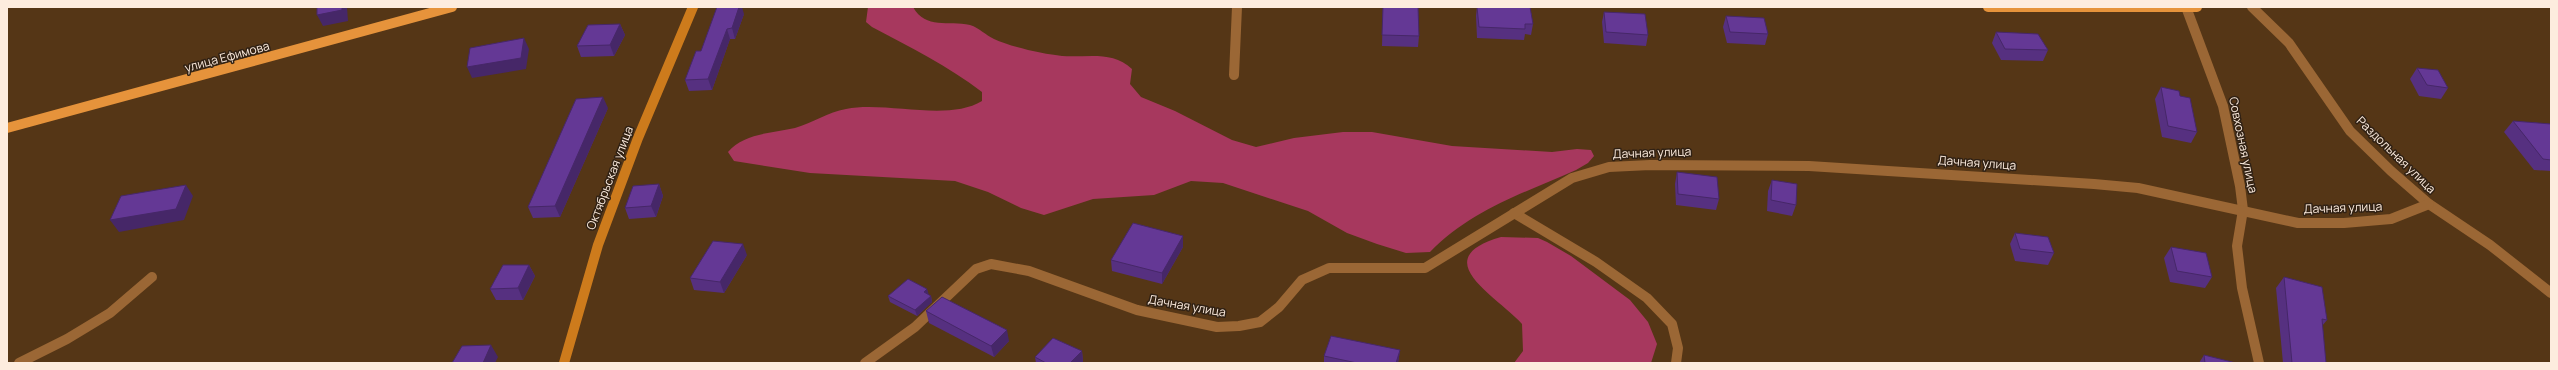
<svg xmlns="http://www.w3.org/2000/svg" width="2558" height="370" viewBox="0 0 2558 370" font-family="Manrope,sans-serif">
<rect width="100%" height="100%" fill="#553616"/>
<g fill="#a7385e">
<path d="M868,7H913C926,30 948,20 970,25C980,28 985,35 994,39C1011,47 1043,54 1062,56C1087,58 1112,50 1132,69L1130,84L1141,97L1175,111L1232,140L1256,147L1294,138L1343,132H1372L1452,146L1552,152L1577,149L1591,150L1594,156L1588,163L1576,170C1524,193 1471,210 1430,252L1406,253L1377,244L1347,233L1308,211L1223,183L1191,181L1154,195L1093,199L1044,215L1021,208L988,192L955,181L810,173L734,161L728,152C744,133 773,133 795,128C813,123 828,112 846,109C886,101 948,122 982,101V92C948,66 910,47 872,27L866,22Z"/>
<path d="M1501,237L1538,238L1547,242L1571,256L1630,300L1648,322L1657,344L1651,363H1514L1523,351L1522,324C1497,296 1425,259 1501,237Z"/>
</g>
<g fill="none" stroke-linecap="round" stroke-linejoin="round">
<g stroke="#9b6735" stroke-width="10">
<path d="M1234,75L1237,7"/>
<path d="M1514,213L1596,262L1647,298L1672,324L1678,348L1676,363"/>
<path d="M19,363L67,339L110,313L152,277"/>
</g>
<g stroke="#9b6735" stroke-width="10">
<path d="M2186,7L2223,106L2240,186L2243,210L2237,246L2242,288L2259,363"/>
<path d="M2252,7L2289,43L2350,131L2391,171L2429,204L2490,245L2551,293"/>
<path d="M865,363L915,327L976,269L991,264L1029,271L1137,310L1217,327L1239,326L1260,322L1279,307L1302,280L1329,268H1425L1572,178L1609,167L1650,165L1809,166L2094,184L2138,188L2298,223H2344L2391,219L2429,204"/>
</g>
<path stroke="#cd7b1c" stroke-width="10" d="M564,363L598,245L638,138L693,7"/>
<g stroke="#e6933b" stroke-width="10">
<path d="M1988,7H2197"/>
<path d="M7,128L452,7"/>
</g>
</g>
<g fill="#563080">
<path d="M1383,7L1419,36L1418,47L1382,46Z"/>
<path d="M1477,7H1530L1533,24L1531,35L1525,34L1524,40L1477,38L1476,16Z"/>
<path d="M1604,12L1648,35L1646,46L1604,43L1602,22Z"/>
<path d="M744,14L735,39H730L712,90L689,91L685,80L701,51Z"/>
<path d="M1726,16L1768,34L1765,45L1727,43L1723,27Z"/>
<path d="M620,24L625,35L614,56L581,57L577,46Z"/>
<path d="M1996,32L2048,50L2043,61L2001,60L1992,43Z"/>
<path d="M2417,68L2448,88L2441,99L2419,96L2410,79Z"/>
<path d="M2161,87L2180,96L2197,132L2191,143L2162,137L2155,99Z"/>
<path d="M608,108L560,217L533,218L528,207Z"/>
<path d="M2513,121L2551,124V171L2534,170L2504,132Z"/>
<path d="M1677,172L1719,199L1716,210L1676,205L1675,184Z"/>
<path d="M1772,180L1796,205L1792,216L1767,211L1768,191Z"/>
<path d="M659,184L663,196L656,217L629,219L625,208Z"/>
<path d="M2015,233L2054,253L2048,265L2015,261L2010,244Z"/>
<path d="M1183,247L1162,284L1112,271L1111,260Z"/>
<path d="M2171,247L2212,277L2205,288L2170,282L2164,258Z"/>
<path d="M747,255L724,293L694,290L690,278Z"/>
<path d="M529,265L535,276L523,300H496L490,289Z"/>
<path d="M2284,277L2327,320L2322,326L2326,363H2283L2276,288Z"/>
<path d="M927,289L928,295L931,296L932,302L917,316L890,302L888,296Z"/>
<path d="M926,311L1009,341L994,357L929,323Z"/>
<path d="M1400,350L1398,363H1324V356Z"/>
<path d="M1082,351L1083,362V363H1036L1035,357Z"/>
<path d="M2204,355L2236,363H2199Z"/>
</g>
<g fill="#462768">
<path d="M342,7H347L348,21L323,26L317,15Z"/>
<path d="M739,7H742L744,14L735,39L732,28Z"/>
<path d="M620,24L625,35L614,56L610,45Z"/>
<path d="M727,29L730,39L712,90L708,79Z"/>
<path d="M524,38L529,49L526,69L472,78L467,67Z"/>
<path d="M603,97L608,108L560,217L555,206Z"/>
<path d="M659,184L663,196L656,217L651,206Z"/>
<path d="M186,185L193,196L184,220L119,232L110,220Z"/>
<path d="M1183,236V247L1162,284V273Z"/>
<path d="M743,244L747,255L724,293L720,282Z"/>
<path d="M529,265L535,276L523,300L518,288Z"/>
<path d="M927,289L929,295L924,292Z"/>
<path d="M931,296L932,302L917,316L915,310Z"/>
<path d="M1007,330L1009,341L994,357L991,346Z"/>
<path d="M491,345L498,357L495,363H483Z"/>
<path d="M1400,350L1398,363H1396Z"/>
<path d="M1082,351L1083,362V363H1070Z"/>
</g>
<g fill="#643895" stroke="#462768">
<path d="M317,7H342V10L317,15Z"/>
<path d="M717,7H739L732,28L727,29L708,79L685,80L696,51H701Z"/>
<path d="M1383,7H1418L1419,36L1382,35Z"/>
<path d="M1477,7H1530L1533,24H1525V29L1479,27Z"/>
<path d="M1604,12L1645,14L1648,35L1606,32Z"/>
<path d="M1726,16L1764,18L1768,34L1730,32Z"/>
<path d="M620,24L610,45L577,46L588,25Z"/>
<path d="M1996,32L2038,34L2048,50L2005,49Z"/>
<path d="M524,38L521,58L467,67L470,48Z"/>
<path d="M2417,68L2438,70L2448,88L2427,85Z"/>
<path d="M2161,87L2179,91L2180,96L2190,98L2197,132L2168,126Z"/>
<path d="M603,97L555,206L528,207L576,99Z"/>
<path d="M2513,121L2551,124V160L2543,159Z"/>
<path d="M1677,172L1717,177L1719,199L1678,194Z"/>
<path d="M1772,180L1797,184L1796,205L1771,200Z"/>
<path d="M659,184L651,206L625,208L633,186Z"/>
<path d="M186,185L176,209L110,220L121,196Z"/>
<path d="M1133,223L1183,236L1162,273L1111,260Z"/>
<path d="M2015,233L2048,237L2054,253L2020,249Z"/>
<path d="M713,241L743,244L720,282L690,278Z"/>
<path d="M2171,247L2206,253L2212,277L2177,271Z"/>
<path d="M503,265H529L518,288L490,289Z"/>
<path d="M2284,277L2322,287L2327,320L2322,319L2326,363H2292Z"/>
<path d="M908,279L927,289L924,292L931,296L915,310L888,296Z"/>
<path d="M942,297L1007,330L991,346L926,311Z"/>
<path d="M1331,336L1400,350L1396,363H1357L1324,356Z"/>
<path d="M1053,338L1082,351L1070,363H1046L1035,357Z"/>
<path d="M491,345L483,363H452L462,346Z"/>
<path d="M2204,355L2236,363H2205Z"/>
</g>
<g text-anchor="middle" stroke-width="3" stroke-linejoin="round" paint-order="stroke">
<g font-size="12" fill="#fdecde" stroke="#302114">
<text transform="translate(227 57) rotate(-15)" y="4">улица Ефимова</text>
<text transform="translate(2243 145) rotate(78)" y="4">Совхозная улица</text>
<text transform="translate(1652 153) rotate(-2)" y="4">Дачная улица</text>
<text transform="translate(2396 155) rotate(44)" y="4">Раздольная улица</text>
<text transform="translate(1977 163) rotate(4)" y="4">Дачная улица</text>
<text transform="translate(610 178) rotate(-69)" y="4">Октябрьская улица</text>
<text transform="translate(2343 208) rotate(-2)" y="4">Дачная улица</text>
<text transform="translate(1187 306) rotate(10)" y="4">Дачная улица</text>
</g>
</g>
<rect width="2558" height="370" fill="none" stroke="#fdecde" stroke-width="16"/>
</svg>
